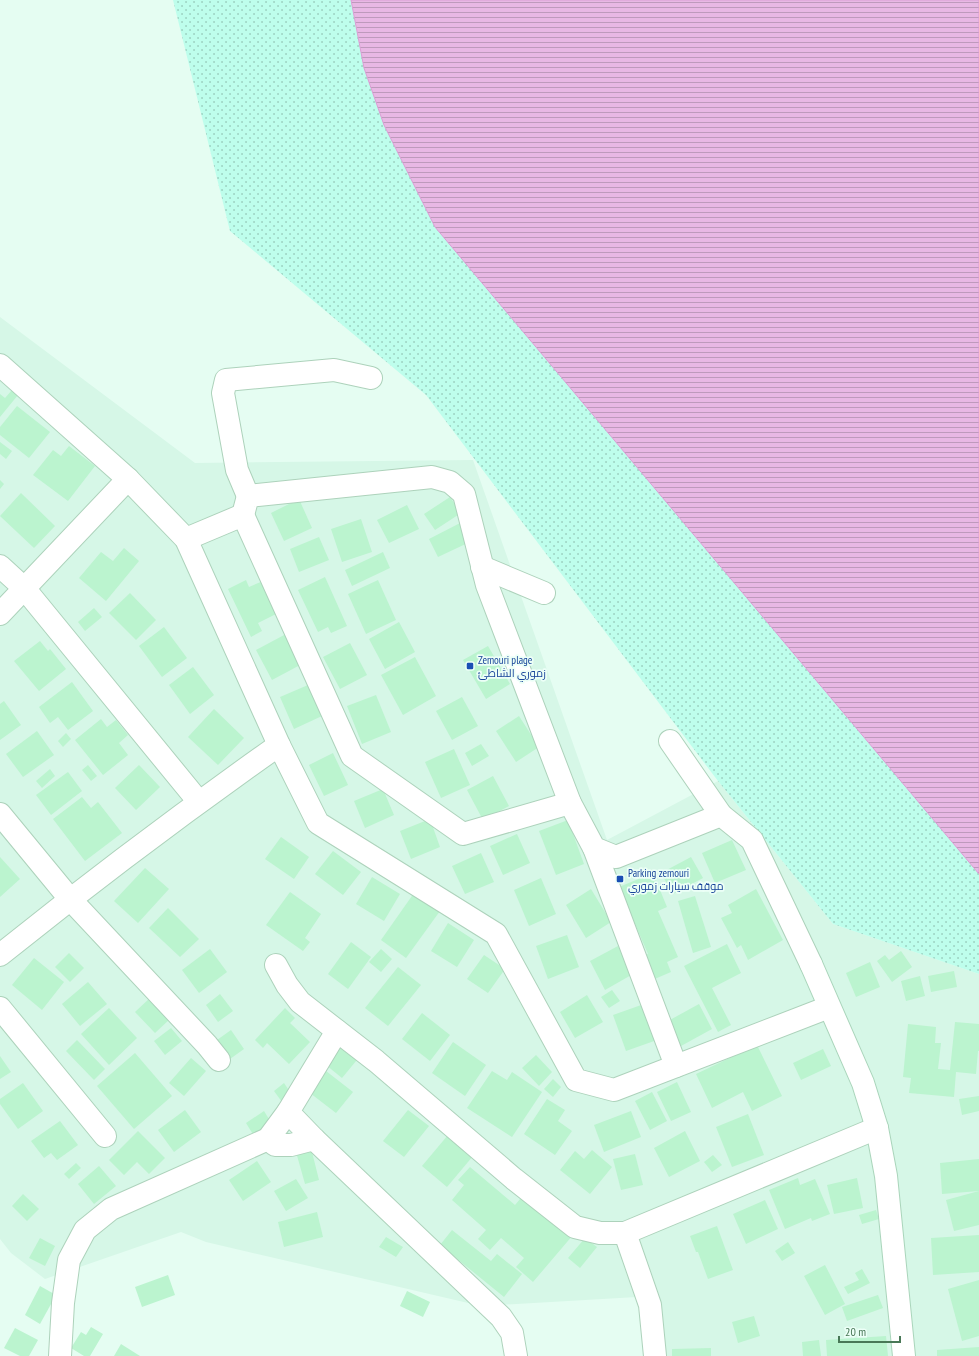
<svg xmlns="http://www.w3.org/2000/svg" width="979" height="1356" viewBox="0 0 979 1356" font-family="'PT Sans Narrow',Cairo,sans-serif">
<defs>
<pattern id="sand-dots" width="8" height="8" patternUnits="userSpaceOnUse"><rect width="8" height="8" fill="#befeec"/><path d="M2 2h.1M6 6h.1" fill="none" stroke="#9cd2c2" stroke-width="1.8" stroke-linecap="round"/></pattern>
<pattern id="water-rules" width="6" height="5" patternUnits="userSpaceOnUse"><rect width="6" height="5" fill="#e8b8e4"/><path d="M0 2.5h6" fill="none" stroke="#be9abc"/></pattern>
</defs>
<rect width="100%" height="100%" fill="#e5fdf2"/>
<path fill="#d6f7e7" d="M0,317L195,463L473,460L607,840L718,781L833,924L979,974V1356H646L640,1308L637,1297L481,1306L206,1242L181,1232L45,1279L11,1253L0,1239Z"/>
<path fill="url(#sand-dots)" d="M173,0H351L364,68L384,125L435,227L979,874V974L833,924L718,781L426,395L230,231Z"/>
<path fill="url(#water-rules)" stroke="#da9ed4" d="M351,0H979V874L435,227L384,125L364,68Z"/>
<g fill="#bbf4cf">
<path d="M12,390L18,395L0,417V394L5,398Z"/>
<path d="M17,406L50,432L29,458L0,435V427Z"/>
<path d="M0,442L12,451L6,459L0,454Z"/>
<path d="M69,446L95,466L68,501L33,475L53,450L61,456Z"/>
<path d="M0,480L4,484L0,489Z"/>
<path d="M21,493L55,526L34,548L0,516Z"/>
<path d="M450,497L461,513L435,530L424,514Z"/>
<path d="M299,499L312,528L284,541L271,513Z"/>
<path d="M407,505L419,529L389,543L377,520Z"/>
<path d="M361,519L372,552L342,562L331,529Z"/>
<path d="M462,522L472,541L438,557L429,539Z"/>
<path d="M319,537L329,560L299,572L290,549Z"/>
<path d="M124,548L139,561L106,601L79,578L101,552L113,561Z"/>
<path d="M383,552L390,568L352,586L345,570Z"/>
<path d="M325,577L347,626L331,633L328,627L318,632L298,590Z"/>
<path d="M246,580L249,587L263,581L278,613L258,623L262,631L251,637L228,589Z"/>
<path d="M378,580L396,620L366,634L348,594Z"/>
<path d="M130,593L156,620L136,640L109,613Z"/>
<path d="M94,608L102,617L85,631L78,622Z"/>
<path d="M399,622L415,652L385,669L369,639Z"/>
<path d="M164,627L187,658L162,677L139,646Z"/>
<path d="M286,634L302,664L272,680L256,650Z"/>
<path d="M40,641L48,651L50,649L66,669L39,691L14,661Z"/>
<path d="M350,643L367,675L340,689L323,657Z"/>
<path d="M488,646L510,684L486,699L463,660Z"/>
<path d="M415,657L436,696L403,715L381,675Z"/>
<path d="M193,667L214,695L190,714L169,685Z"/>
<path d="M72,682L93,711L68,730L58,717L50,723L39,707Z"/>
<path d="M308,685L322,716L294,729L280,697Z"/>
<path d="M376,695L391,732L362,744L347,706Z"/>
<path d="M462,697L478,726L452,740L436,711Z"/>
<path d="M4,701L21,725L0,740V704Z"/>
<path d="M214,709L244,738L218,765L188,737Z"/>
<path d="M519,716L539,747L516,762L496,731Z"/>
<path d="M101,719L107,727L116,720L128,735L119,743L128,755L103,775L75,740Z"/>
<path d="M37,731L54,755L23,777L6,754Z"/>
<path d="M66,733L71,739L63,747L58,741Z"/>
<path d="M481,744L489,756L472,766L465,753Z"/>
<path d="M454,749L470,785L441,798L425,762Z"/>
<path d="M333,753L348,785L324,796L309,765Z"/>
<path d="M88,765L97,776L91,781L82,770Z"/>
<path d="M139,765L160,787L136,810L115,788Z"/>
<path d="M50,769L55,776L42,788L36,781Z"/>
<path d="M68,772L82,791L51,815L36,795Z"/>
<path d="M493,776L509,806L483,820L467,790Z"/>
<path d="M383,789L394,815L365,828L354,801Z"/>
<path d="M82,797L91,808L98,802L122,833L85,861L53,819Z"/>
<path d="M430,819L440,847L411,859L400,831Z"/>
<path d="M568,820L584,864L556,875L539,831Z"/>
<path d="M517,834L530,863L503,875L490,846Z"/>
<path d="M281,837L309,857L294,879L265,859Z"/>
<path d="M732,840L746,870L715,883L702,853Z"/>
<path d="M333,851L361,872L343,895L315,874Z"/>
<path d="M481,853L494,882L465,894L452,866Z"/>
<path d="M0,857L20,879L0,897Z"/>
<path d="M691,857L703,878L673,894L661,873Z"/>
<path d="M145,868L169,889L138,923L114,901Z"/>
<path d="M653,873L667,907L658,911L678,957L667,962L671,972L650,981L639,958L648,954L619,887Z"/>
<path d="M372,877L400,894L384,921L356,904Z"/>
<path d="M541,878L556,914L529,926L514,890Z"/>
<path d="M591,889L611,922L586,938L566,905Z"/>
<path d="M756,889L783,940L748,960L741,945L737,948L721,918L732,913L728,905Z"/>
<path d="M290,892L321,914L305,938L310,942L303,951L266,925Z"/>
<path d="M414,893L440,911L406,958L381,940Z"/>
<path d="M695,896L711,947L693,953L678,901Z"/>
<path d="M168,908L199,939L180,957L149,928Z"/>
<path d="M448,923L474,940L457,967L431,951Z"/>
<path d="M567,935L579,967L548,979L536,946Z"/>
<path d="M351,942L371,957L348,989L328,974Z"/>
<path d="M727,944L741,973L712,988L731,1025L718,1032L684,966Z"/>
<path d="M618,946L633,974L605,990L590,961Z"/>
<path d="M210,949L227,972L199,993L182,970Z"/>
<path d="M381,949L392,959L381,972L369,962Z"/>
<path d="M901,951L912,967L892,982L877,961L885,955L889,960Z"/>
<path d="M69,953L84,968L70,982L55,967Z"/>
<path d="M484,955L505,969L488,993L467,979Z"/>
<path d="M34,958L64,982L42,1010L12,985Z"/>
<path d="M870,962L880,987L856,997L846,973Z"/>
<path d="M398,967L421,985L388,1026L365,1008Z"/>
<path d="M954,971L957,987L931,992L928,976Z"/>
<path d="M920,976L925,996L906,1001L901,981Z"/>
<path d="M88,982L107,1004L80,1026L62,1004Z"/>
<path d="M612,990L620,1001L609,1008L601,997Z"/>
<path d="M220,994L233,1011L218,1022L206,1005Z"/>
<path d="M587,995L603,1022L575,1038L560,1012Z"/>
<path d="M151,997L171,1018L155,1033L135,1012Z"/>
<path d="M644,1004L657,1040L626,1051L613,1015Z"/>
<path d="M699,1004L712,1029L681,1046L668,1021Z"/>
<path d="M109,1008L137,1038L109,1065L81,1034Z"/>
<path d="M285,1008L295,1018L290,1023L310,1042L289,1064L267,1043L263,1048L255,1040Z"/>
<path d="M422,1013L450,1035L430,1061L402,1039Z"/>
<path d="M955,1022L979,1024V1051H978L976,1074L956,1072L954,1097L909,1093L911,1078L903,1077L908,1024L936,1027L935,1043H941L938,1069L950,1070Z"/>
<path d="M171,1028L182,1041L165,1055L154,1041Z"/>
<path d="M231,1030L244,1049L230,1059L217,1040Z"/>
<path d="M77,1040L105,1069L94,1080L66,1051Z"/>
<path d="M345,1042L361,1055L342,1078L326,1065Z"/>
<path d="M453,1042L486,1065L465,1096L432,1073Z"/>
<path d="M757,1045L782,1096L752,1111L743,1092L712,1108L696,1074Z"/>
<path d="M823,1049L831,1066L801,1080L793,1063Z"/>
<path d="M135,1053L172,1096L134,1129L97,1086Z"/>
<path d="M536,1055L552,1072L539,1086L522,1068Z"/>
<path d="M0,1056L11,1072L0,1079Z"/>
<path d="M191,1058L206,1071L184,1096L169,1083Z"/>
<path d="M326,1071L353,1092L336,1113L310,1093Z"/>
<path d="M492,1071L507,1080L512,1072L542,1092L512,1137L467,1108Z"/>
<path d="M553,1079L561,1087L553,1097L544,1089Z"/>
<path d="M677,1082L691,1112L671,1121L657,1092Z"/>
<path d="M23,1083L43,1111L18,1129L0,1104V1099Z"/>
<path d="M284,1083L292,1095L282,1102L274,1091Z"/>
<path d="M652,1092L667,1121L650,1130L635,1101Z"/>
<path d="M979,1096V1111L962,1115L959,1099Z"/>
<path d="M547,1099L565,1110L558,1121L572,1131L555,1155L524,1134Z"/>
<path d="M185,1110L201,1132L174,1152L158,1130Z"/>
<path d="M408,1110L429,1126L404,1157L383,1141Z"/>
<path d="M264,1111L272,1124L254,1136L246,1123Z"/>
<path d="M631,1111L641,1137L604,1152L594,1125Z"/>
<path d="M748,1114L764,1155L732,1167L716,1127Z"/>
<path d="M60,1121L78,1145L57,1160L51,1153L44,1158L31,1141Z"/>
<path d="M138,1131L165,1158L149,1174L137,1162L124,1175L109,1160Z"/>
<path d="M685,1131L700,1161L669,1177L654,1148Z"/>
<path d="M448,1135L473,1156L447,1187L422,1166Z"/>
<path d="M311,1148L319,1180L305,1184L296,1152Z"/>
<path d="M592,1150L612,1167L590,1194L560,1170L575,1151L584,1159Z"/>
<path d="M635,1154L643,1185L621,1190L613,1159Z"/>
<path d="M713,1155L722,1165L712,1172L704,1162Z"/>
<path d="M979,1159V1191L942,1194L940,1163Z"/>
<path d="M257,1161L271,1182L243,1201L229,1180Z"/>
<path d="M76,1163L81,1168L69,1179L64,1174Z"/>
<path d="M99,1166L116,1186L94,1204L78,1184Z"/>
<path d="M470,1167L515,1205L525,1193L573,1235L533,1282L516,1267L524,1258L501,1238L490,1250L478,1239L486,1230L452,1200L464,1185L458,1180Z"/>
<path d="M798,1178L800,1185L815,1179L830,1214L812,1221L811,1218L785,1229L769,1190Z"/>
<path d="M857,1178L863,1208L834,1214L827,1185Z"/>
<path d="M296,1179L308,1198L286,1211L274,1191Z"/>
<path d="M979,1191V1225L954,1231L946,1200Z"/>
<path d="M23,1194L39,1209L27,1221L12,1206Z"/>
<path d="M765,1200L778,1229L746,1244L733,1214Z"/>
<path d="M876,1210L879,1219L862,1224L859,1215Z"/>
<path d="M317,1212L323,1237L284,1247L278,1222Z"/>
<path d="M717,1226L733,1270L708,1279L698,1252H696L690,1236Z"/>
<path d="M452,1230L491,1261L497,1254L522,1274L504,1297L440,1245Z"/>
<path d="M979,1235V1272L933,1275L931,1238Z"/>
<path d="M386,1237L403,1247L396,1257L379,1247Z"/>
<path d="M40,1238L55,1246L45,1266L29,1258Z"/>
<path d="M585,1238L597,1247L580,1268L568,1258Z"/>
<path d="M788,1242L795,1253L782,1261L775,1251Z"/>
<path d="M825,1265L845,1304L825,1315L804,1276Z"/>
<path d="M862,1269L870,1283L848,1294L844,1287L859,1280L855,1273Z"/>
<path d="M168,1275L175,1295L142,1307L135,1287Z"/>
<path d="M979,1280V1336L962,1341L948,1289Z"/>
<path d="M40,1286L56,1295L40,1324L25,1315Z"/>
<path d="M407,1291L430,1302L423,1317L400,1306Z"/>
<path d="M878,1295L883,1308L847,1321L842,1307Z"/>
<path d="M754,1316L760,1336L738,1343L732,1322Z"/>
<path d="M91,1327L103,1334L90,1356H84L71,1348L81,1332L86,1335Z"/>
<path d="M15,1328L38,1340L29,1356H20L4,1348Z"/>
<path d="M886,1336L888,1356H827L826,1340Z"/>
<path d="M819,1340L821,1356H803L802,1342Z"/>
<path d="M121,1344L140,1356H114Z"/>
<path d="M979,1347V1356H937V1350Z"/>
<path d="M711,1348V1356H672V1349Z"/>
</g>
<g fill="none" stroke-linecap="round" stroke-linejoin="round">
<g stroke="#add2bb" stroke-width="24">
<g id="street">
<path d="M0,365L128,479L186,539L279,745L318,823L496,934L576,1080L614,1090L829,1007"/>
<path d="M248,496L237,470L223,393L226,380L334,370L371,378"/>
<path d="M243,515L248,496L432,477L450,482L464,494L487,585L570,803L594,848L616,857L721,815L752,840L811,964"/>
<path d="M186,539L243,515L352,756L463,834L570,803"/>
<path d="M0,566L24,588L199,802"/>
<path d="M482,567L544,593"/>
<path d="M0,614L128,479"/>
<path d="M670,741L721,815"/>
<path d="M0,814L70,899L207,1045L219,1060"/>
<path d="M594,848L676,1066"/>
<path d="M0,955C91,882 184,812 279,745"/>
<path d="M276,965L287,985L300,1002L376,1061L514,1179L575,1227L600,1233H625L877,1128"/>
<path d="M0,1008L105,1136"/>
<path d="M288,1112L314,1139L501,1317L512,1333L516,1356"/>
<path d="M268,1139L275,1145H291L314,1139"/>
<path d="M625,1233L650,1305L655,1356"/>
<path d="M60,1356L63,1303L69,1260L85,1230L111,1209L268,1139L288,1112L337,1031"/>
</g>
</g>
<g stroke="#aad5bb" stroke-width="24">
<path id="secondary" d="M811,964L863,1083L877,1128L886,1176L904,1356"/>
</g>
<use href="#street" stroke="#fff" stroke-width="22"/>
<use href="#secondary" stroke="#fff" stroke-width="22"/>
</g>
<g fill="#1a4fb4" stroke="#ecfff7" stroke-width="1.5">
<rect x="466" y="662" width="8" height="8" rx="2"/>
<rect x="616" y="875" width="8" height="8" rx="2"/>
</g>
<g text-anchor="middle" stroke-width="3.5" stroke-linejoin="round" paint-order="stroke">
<g font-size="11" fill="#164399" stroke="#ecfff7" text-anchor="start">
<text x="478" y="664">Zemouri plage<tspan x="478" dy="13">زموري الشاطئ</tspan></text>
<text x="628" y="877">Parking zemouri<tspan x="628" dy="13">موقف سيارات زموري</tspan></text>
</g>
</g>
<path d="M839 1336v6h61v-6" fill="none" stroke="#497857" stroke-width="2"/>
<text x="845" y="1336" font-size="12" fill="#497857" stroke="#ecfff7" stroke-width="3" paint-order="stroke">20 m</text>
</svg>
